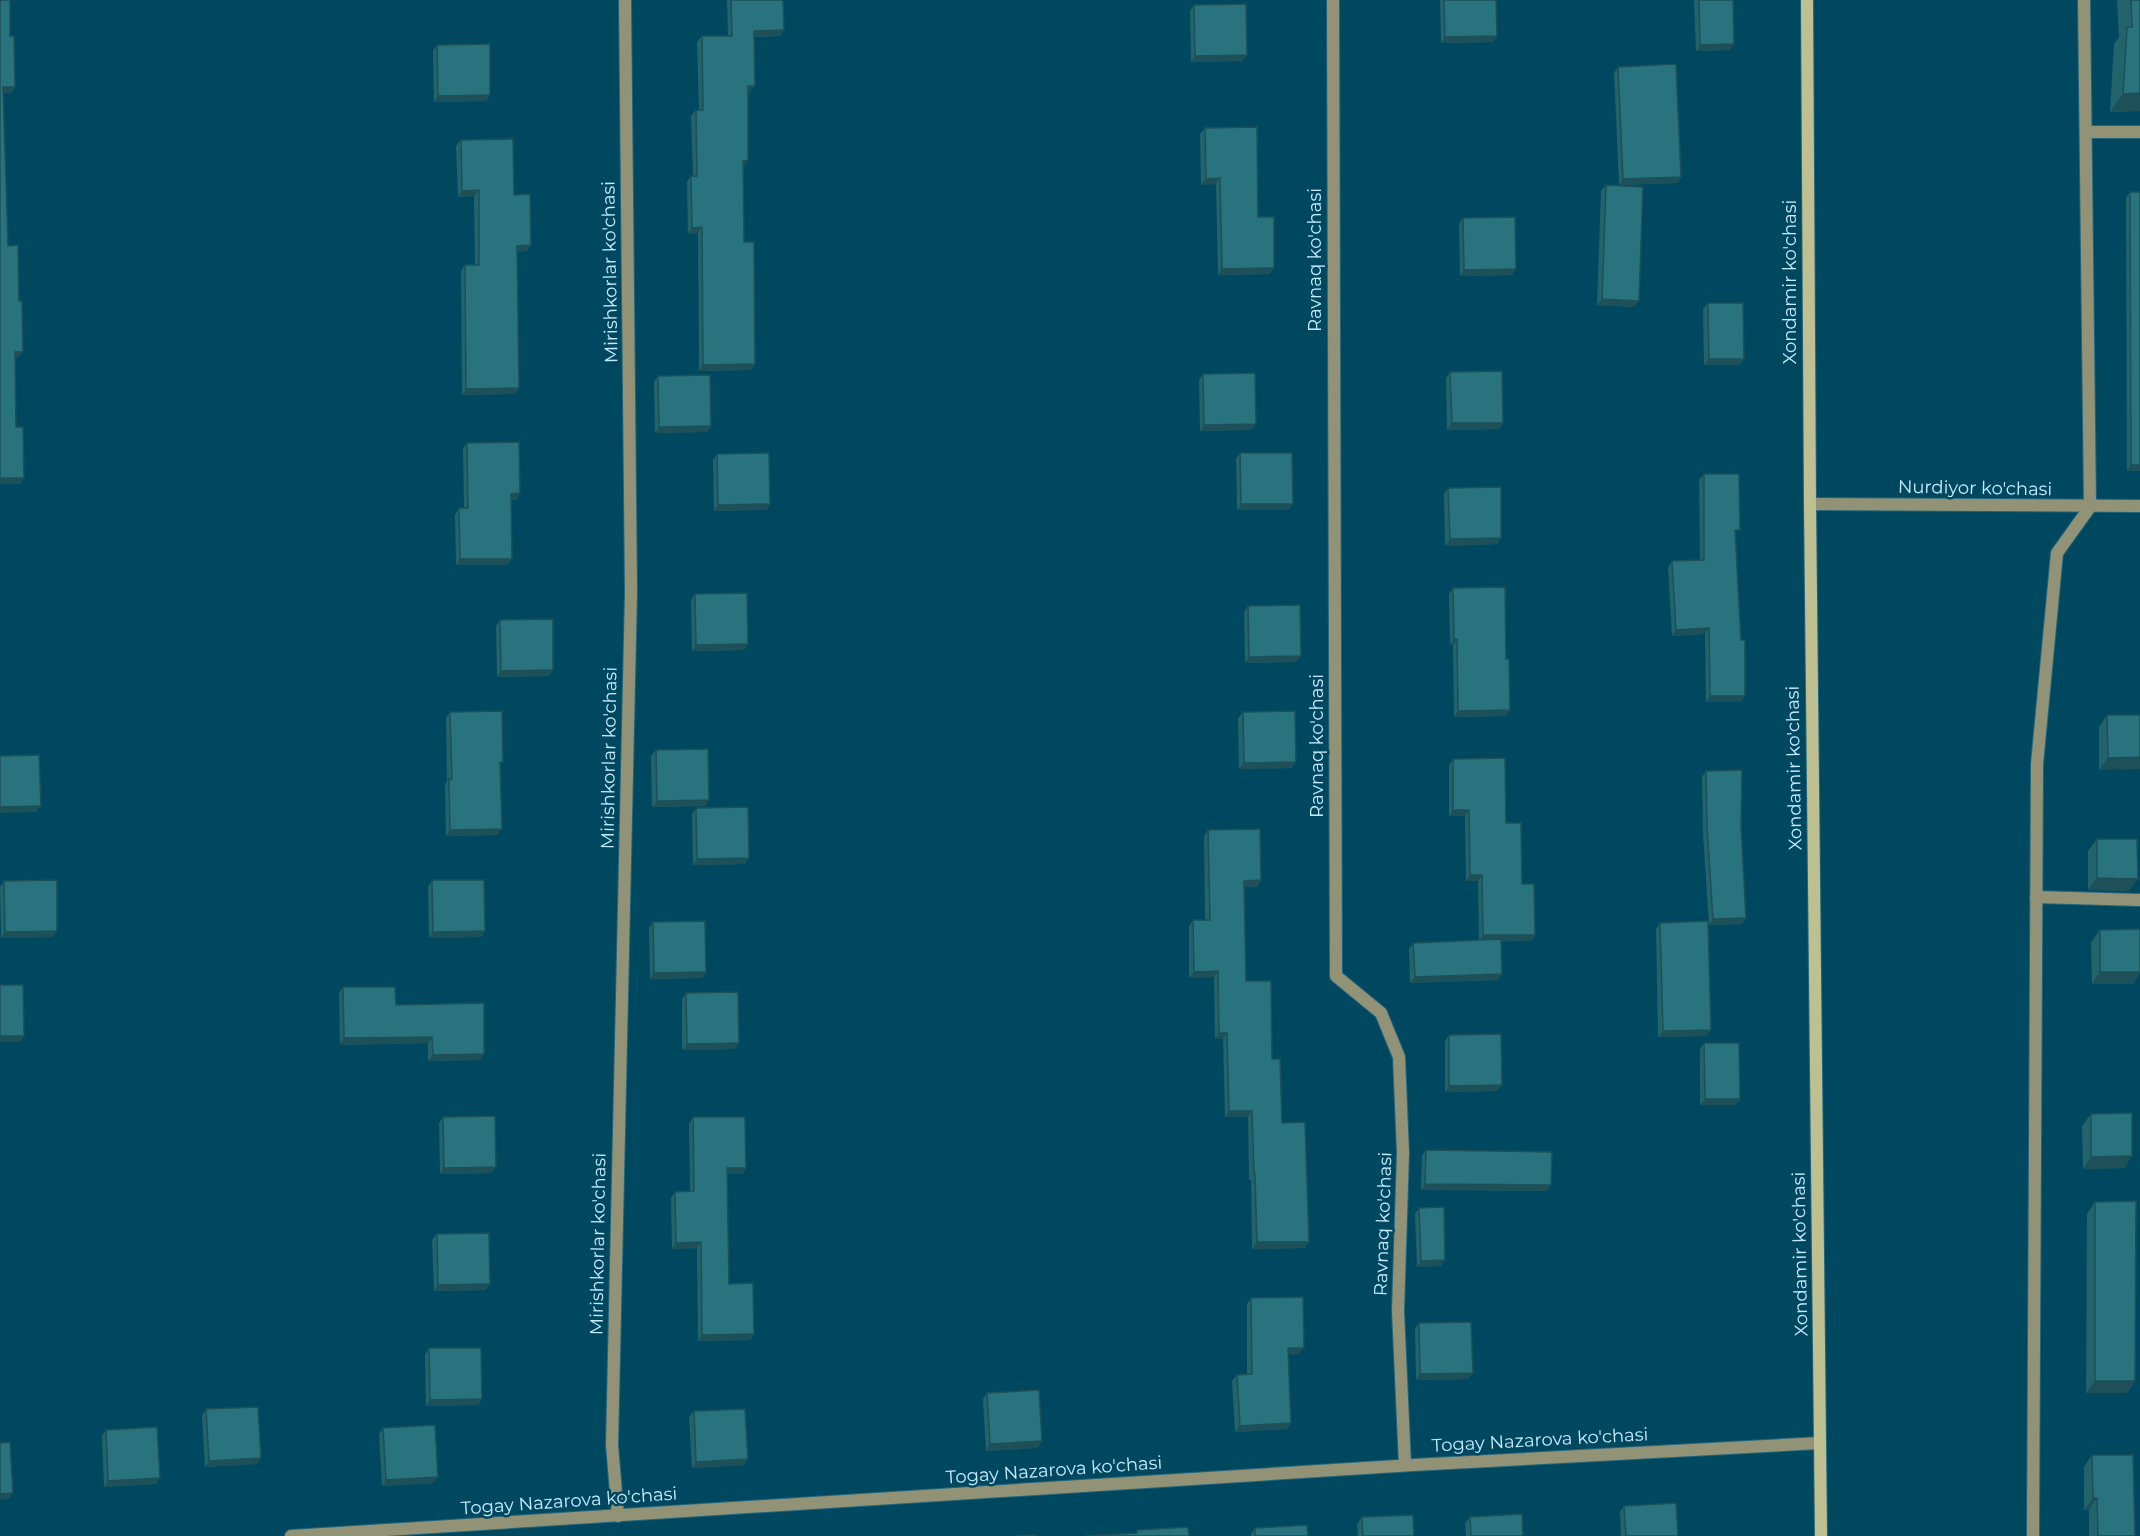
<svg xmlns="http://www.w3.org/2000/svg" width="2140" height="1536" viewBox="0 0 2140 1536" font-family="Montserrat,sans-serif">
<rect width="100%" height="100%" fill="#004860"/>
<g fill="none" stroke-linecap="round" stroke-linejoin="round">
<g stroke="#23657c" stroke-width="14">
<g id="street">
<path d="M1333,0L1336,976L1381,1013L1399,1057L1403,1153L1398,1311L1405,1465"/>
<path d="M2087,132H2140"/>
<path d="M1810,504L2140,506"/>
<path d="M2036,897L2140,900"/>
<path d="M618,1516L612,1445L631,592L625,0"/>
<path d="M291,1536L1413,1465L1820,1443"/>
<path d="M2033,1536L2037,764L2057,553L2090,507L2084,0"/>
</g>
</g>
<g stroke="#23657c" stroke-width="14">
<path id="secondary" d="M1807,0L1810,504L1821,1536"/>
</g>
<use href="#street" stroke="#929376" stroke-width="12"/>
<use href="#secondary" stroke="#bfc092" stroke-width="12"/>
</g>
<g fill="#23636c">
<path d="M727,0H783L784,30L780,36L754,37L750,92H748L744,166L743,167L744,242L755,364L751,370L699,371L698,233L688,234L687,182L691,176H693L691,116L696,110H699L697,42L702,36H728Z"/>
<path d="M1440,0H1496L1493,42L1441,43Z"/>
<path d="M1694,0H1733L1730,50L1696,51Z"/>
<path d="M2117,0H2140V111L2110,112L2114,44L2119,37Z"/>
<path d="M1194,5L1247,55L1242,61L1191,62L1190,11Z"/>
<path d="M437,45L490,95L486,101L434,102L433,51Z"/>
<path d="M1618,67L1681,177L1677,183L1619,185L1614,73Z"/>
<path d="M1205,128L1258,217L1270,274L1218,275L1216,184L1201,185L1200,134Z"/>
<path d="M461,140L514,195L531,245L527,251L517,252L519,388L515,394L462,395L461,271L465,265H475L474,196L458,197L456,146Z"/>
<path d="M1606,185L1634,307L1597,305L1601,191Z"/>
<path d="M2130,192L2140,471H2127L2126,198Z"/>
<path d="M1463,218L1512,275L1460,276L1459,224Z"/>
<path d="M1708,303L1744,359L1740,365H1704L1703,309Z"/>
<path d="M1450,372L1499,429L1447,430L1446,378Z"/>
<path d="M1203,374L1251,430L1200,431L1199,380Z"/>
<path d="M658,376L707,432L655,433L654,382Z"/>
<path d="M467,443L520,493L516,500H511L508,565H456L455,515L459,508H464L463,449Z"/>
<path d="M1240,453L1293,504L1289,510H1237L1236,459Z"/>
<path d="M717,454L770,504L766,510L714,511L713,460Z"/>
<path d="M1704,474L1735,535L1741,640L1745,696L1741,702H1706L1705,634L1672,636L1668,568L1672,561L1700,560L1699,480Z"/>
<path d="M1448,488L1501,538L1497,544L1445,546L1444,494Z"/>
<path d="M1453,588L1506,716L1454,717L1453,645H1450L1449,594Z"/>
<path d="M695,594L748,644L744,650L692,651L691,600Z"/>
<path d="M1248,606L1301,656L1296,662L1245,663L1244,612Z"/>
<path d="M500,620L553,670L549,676L497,677L496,626Z"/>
<path d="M450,712L500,767L497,835L446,836L445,785L447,781L446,718Z"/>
<path d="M1243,712L1296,762L1291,768L1239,769L1238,718Z"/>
<path d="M2107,715H2140L2099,770V727Z"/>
<path d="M656,750L705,806L652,807L651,756Z"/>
<path d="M1453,759L1506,823L1535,935L1531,941H1501L1498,980L1410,983L1409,949L1413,943L1479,940L1478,881H1466L1465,816H1449V765Z"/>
<path d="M1706,771L1741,826L1742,924L1709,925L1703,833L1702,777Z"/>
<path d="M696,808L745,864L693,865L692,814Z"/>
<path d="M1208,830L1261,880L1257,887H1244L1246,981L1272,1059L1282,1123L1305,1248L1252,1249L1251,1180H1249L1248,1117H1225L1223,1039H1215L1214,977L1189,978V926L1193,920H1205L1204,836Z"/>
<path d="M2097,839L2129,891L2088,890V851Z"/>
<path d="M432,880L485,931L481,937L429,938L428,887Z"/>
<path d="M4,881L53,937L1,938L0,887Z"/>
<path d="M653,922L706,972L702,978L650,979L649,928Z"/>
<path d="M1660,923L1711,1030L1706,1036L1658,1037L1656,929Z"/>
<path d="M2140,929V973L2133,984H2092L2091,942L2100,930Z"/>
<path d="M343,987L396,1005L480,1060L428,1061V1043L340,1045L339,993Z"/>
<path d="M686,993L739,1043L735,1049L682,1050V999Z"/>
<path d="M1449,1035L1502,1085L1497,1091L1445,1092V1041Z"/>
<path d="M1704,1043L1740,1099L1736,1105H1700V1049Z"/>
<path d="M2091,1114L2132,1156L2124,1168L2083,1169L2082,1126Z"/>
<path d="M443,1117L492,1173L440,1174L439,1123Z"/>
<path d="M693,1117L746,1168L742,1174H727L729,1284L754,1334L750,1340L698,1341L697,1248L672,1249L671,1198L675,1192L690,1191L689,1124Z"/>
<path d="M1426,1150L1547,1191L1421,1190L1422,1156Z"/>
<path d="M2095,1202L2135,1381L2127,1393H2086L2087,1214Z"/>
<path d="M1419,1208L1441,1266L1417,1267L1415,1214Z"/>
<path d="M437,1234L490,1284L485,1290L434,1291L432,1240Z"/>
<path d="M1251,1298L1299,1354H1288L1287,1429L1235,1432L1232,1381L1237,1375H1247V1304Z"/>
<path d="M1419,1323L1473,1373L1468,1379L1416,1380L1415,1329Z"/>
<path d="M429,1348L482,1399L478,1405L426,1406L425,1355Z"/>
<path d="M987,1393L1038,1448L986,1451L983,1399Z"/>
<path d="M206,1409L257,1464L205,1467L202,1416Z"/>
<path d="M694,1411L744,1465L692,1468L689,1417Z"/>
<path d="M383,1428L434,1483L382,1486L379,1434Z"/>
<path d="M106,1430L156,1484L104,1487L102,1436Z"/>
<path d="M2092,1455L2135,1536H2089V1510H2084V1467Z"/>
<path d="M1624,1506L1678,1536H1621L1620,1512Z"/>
<path d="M1362,1517L1414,1536H1358L1357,1524Z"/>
<path d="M1470,1517L1523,1536H1466L1465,1523Z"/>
<path d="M1255,1528L1308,1536H1251V1534Z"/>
</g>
<g fill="#1d5058">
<path d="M784,30L780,36L750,37L754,31Z"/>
<path d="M1497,36L1493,42L1441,43L1445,37Z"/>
<path d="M1734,44L1730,50L1696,51L1700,45Z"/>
<path d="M1247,55L1242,61L1191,62L1195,56Z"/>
<path d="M748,86H755L750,92H743Z"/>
<path d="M3,87H15L11,93H0Z"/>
<path d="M2140,93V111L2110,112L2123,94Z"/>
<path d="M490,95L486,101L434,102L438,96Z"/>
<path d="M748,160L744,166L739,167L743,161Z"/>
<path d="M1681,177L1677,183L1619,185L1623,179Z"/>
<path d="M1220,178L1216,184L1201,185L1206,179Z"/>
<path d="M479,190L474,196L458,197L462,191Z"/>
<path d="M702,227L698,233L688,234L692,228Z"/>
<path d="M531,245L527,251L513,252L517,246Z"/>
<path d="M1274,268L1270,274L1218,275L1222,269Z"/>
<path d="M1516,269L1512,275L1460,276L1464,270Z"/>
<path d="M1602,299L1639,301L1634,307L1597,305Z"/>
<path d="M15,352H23L18,358L11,359Z"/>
<path d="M1709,359H1744L1740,365H1704Z"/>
<path d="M755,364L751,370L699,371L703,365Z"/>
<path d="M519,388L515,394L462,395L466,389Z"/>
<path d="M1452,423H1503L1499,429L1447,430Z"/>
<path d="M1256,424L1251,430L1200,431L1204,425Z"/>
<path d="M711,426L707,432L655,433L659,427Z"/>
<path d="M2131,465H2140V471H2127Z"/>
<path d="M0,478H24L20,484H0Z"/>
<path d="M520,493L516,500H507L511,494Z"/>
<path d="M770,504L766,510L714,511L718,505Z"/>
<path d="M1241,504H1293L1289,510H1237Z"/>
<path d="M1501,538L1497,544L1445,546L1450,539Z"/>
<path d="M460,559H512L508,565H456Z"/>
<path d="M1709,628L1705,634L1672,636L1676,630Z"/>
<path d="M1454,639H1457L1453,645H1450Z"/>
<path d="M748,644L744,650L692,651L696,645Z"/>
<path d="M1301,656L1296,662L1245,663L1249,657Z"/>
<path d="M553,670L549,676L497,677L501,671Z"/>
<path d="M1710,696H1745L1741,702H1706Z"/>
<path d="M1510,710L1506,716L1454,717L1458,711Z"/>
<path d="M2140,757V769L2099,770L2108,758Z"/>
<path d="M1296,762L1291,768L1239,769L1244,763Z"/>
<path d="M709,800L705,806L652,807L657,801Z"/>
<path d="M41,806L36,812L0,813V807Z"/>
<path d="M1453,810H1469L1465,816H1449Z"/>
<path d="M502,829L497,835L446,836L450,830Z"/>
<path d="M749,858L745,864L693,865L697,859Z"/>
<path d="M1470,875H1482L1478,881H1466Z"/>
<path d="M2097,878L2138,879L2129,891L2088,890Z"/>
<path d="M1261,880L1257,887H1240L1244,881Z"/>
<path d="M1746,918L1742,924L1709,925L1713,919Z"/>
<path d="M57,931L53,937L1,938L5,932Z"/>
<path d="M485,931L481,937L429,938L433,932Z"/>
<path d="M1483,935H1535L1531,941L1479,942Z"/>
<path d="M1218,971L1214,977L1189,978L1194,972Z"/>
<path d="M706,972L702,978L650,979L654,973Z"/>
<path d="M2100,972H2140V973L2133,984H2092Z"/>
<path d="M1502,974L1498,980L1410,983L1415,977Z"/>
<path d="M1711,1030L1706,1036L1658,1037L1663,1031Z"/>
<path d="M1219,1033H1227L1223,1039H1215Z"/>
<path d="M0,1036H24L20,1042H0Z"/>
<path d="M432,1037L428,1043L340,1045L344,1038Z"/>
<path d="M739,1043L735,1049L682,1050L687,1044Z"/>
<path d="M484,1054L480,1060L428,1061L433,1055Z"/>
<path d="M1502,1085L1497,1091L1445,1092L1449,1086Z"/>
<path d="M1705,1099H1740L1736,1105H1700Z"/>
<path d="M1229,1111H1252L1248,1117H1225Z"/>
<path d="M2132,1156L2124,1168L2083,1169L2091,1157Z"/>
<path d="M496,1167L492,1173L440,1174L444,1168Z"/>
<path d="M727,1168H746L742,1174H723Z"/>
<path d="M1425,1184L1551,1185L1547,1191L1421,1190Z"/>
<path d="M701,1242L697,1248L672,1249L676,1243Z"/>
<path d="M1257,1242H1309L1305,1248L1252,1249Z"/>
<path d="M1445,1260L1441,1266L1417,1267L1421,1261Z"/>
<path d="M490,1284L485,1290L434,1291L438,1285Z"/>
<path d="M754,1334L750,1340L698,1341L702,1335Z"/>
<path d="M1288,1348H1304L1299,1354L1283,1355Z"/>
<path d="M1473,1373L1468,1379L1416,1380L1420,1374Z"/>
<path d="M2095,1381H2135L2127,1393H2086Z"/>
<path d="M482,1399L478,1405L426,1406L430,1400Z"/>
<path d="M1291,1423L1287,1429L1235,1432L1240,1426Z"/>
<path d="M1042,1441L1038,1448L986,1451L990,1444Z"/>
<path d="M261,1458L257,1464L205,1467L209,1461Z"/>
<path d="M748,1459L744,1465L692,1468L696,1462Z"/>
<path d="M438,1477L434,1483L382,1486L386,1480Z"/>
<path d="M160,1478L156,1484L104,1487L108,1481Z"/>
<path d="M13,1493L9,1499L0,1500V1494Z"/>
<path d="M2093,1498H2097L2089,1510H2084Z"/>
</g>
<g fill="#29737e" stroke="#1d5058" stroke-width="1.5">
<path d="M0,0H10V36H14L15,87H3L8,246L18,245L19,301H22L23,352H15L16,427H23L24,478H0Z"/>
<path d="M731,0H783L784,30L754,31L755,86H748V160L743,161L744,242H754L755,364L703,365L702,227L692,228L691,176H697L696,110H703L702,36H732Z"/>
<path d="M1444,0H1496L1497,36L1445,37Z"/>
<path d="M1699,0H1733L1734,44L1700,45Z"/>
<path d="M2131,0H2140V93L2123,94L2127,27H2132Z"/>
<path d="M1246,4L1247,55L1195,56L1194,5Z"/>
<path d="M490,44V95L438,96L437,45Z"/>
<path d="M1676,64L1681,177L1623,179L1618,67Z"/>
<path d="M1257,127L1258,217H1274V268L1222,269L1220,178L1206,179L1205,128Z"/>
<path d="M513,139L514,195L530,194L531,245L517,246L519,388L466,389L465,265H479V190L462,191L461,140Z"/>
<path d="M1606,185L1643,187L1639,301L1602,299Z"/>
<path d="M2130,192H2140V465H2131Z"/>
<path d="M1515,217L1516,269L1464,270L1463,218Z"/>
<path d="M1708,303H1743L1744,359H1709Z"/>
<path d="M1502,371L1503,423H1452L1450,372Z"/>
<path d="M1255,373L1256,424L1204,425L1203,374Z"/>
<path d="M710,375L711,426L659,427L658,376Z"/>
<path d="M519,442L520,493L511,494L512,559H460L459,508H468L467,443Z"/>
<path d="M769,453L770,504L718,505L717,454Z"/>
<path d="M1240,453H1292L1293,504H1241Z"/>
<path d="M1704,474H1739L1740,530H1735L1741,640H1745V696H1710L1709,628L1676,630L1672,561L1704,560Z"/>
<path d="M1501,487V538L1450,539L1448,488Z"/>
<path d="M1505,587L1506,659H1509L1510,710L1458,711L1457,639H1454L1453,588Z"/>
<path d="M747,593L748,644L696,645L695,594Z"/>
<path d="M1300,605L1301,656L1249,657L1248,606Z"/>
<path d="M553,619V670L501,671L500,620Z"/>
<path d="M502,711L503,762H500L502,829L450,830L449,779H452L450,712Z"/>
<path d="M1295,711L1296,762L1244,763L1243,712Z"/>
<path d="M2107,715H2140V757L2108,758Z"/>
<path d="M708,749L709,800L657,801L656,750Z"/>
<path d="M39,755L41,806L0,807V756Z"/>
<path d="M1505,758L1506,823H1521L1522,884H1534L1535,935H1483L1482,875H1470L1469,810H1453V759Z"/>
<path d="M1742,770L1741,826L1746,918L1713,919L1707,827L1706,771Z"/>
<path d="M748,807L749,858L697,859L696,808Z"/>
<path d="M1260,829L1261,880L1244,881L1246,981H1271L1272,1059H1280L1282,1123L1305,1122L1309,1242H1257L1255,1174H1254L1252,1111H1229L1227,1033H1219L1218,971L1194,972L1193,920H1210L1208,830Z"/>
<path d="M2097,839H2137L2138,879L2097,878Z"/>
<path d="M57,880V931L5,932L4,881Z"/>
<path d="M432,880H484L485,931L433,932Z"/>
<path d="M705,921L706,972L654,973L653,922Z"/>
<path d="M1708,921L1711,1030L1663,1031L1660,923Z"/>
<path d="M2140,929V972H2100V930Z"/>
<path d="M1501,939L1502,974L1415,977L1413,943Z"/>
<path d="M0,985H23L24,1036H0Z"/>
<path d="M343,987H395L396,1005L484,1003V1054L433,1055L432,1037L344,1038Z"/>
<path d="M738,992L739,1043L687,1044L686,993Z"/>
<path d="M1501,1034L1502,1085L1449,1086V1035Z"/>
<path d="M1704,1043H1739L1740,1099H1705Z"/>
<path d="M2132,1113V1156L2091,1157V1114Z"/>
<path d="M495,1116L496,1167L444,1168L443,1117Z"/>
<path d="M693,1117H745L746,1168H727L729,1284L753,1283L754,1334L702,1335L701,1242L676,1243L675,1192L694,1191Z"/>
<path d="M1426,1150L1552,1152L1551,1185L1425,1184Z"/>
<path d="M2136,1201L2135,1381H2095V1202Z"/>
<path d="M1444,1207L1445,1260L1421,1261L1419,1208Z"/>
<path d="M489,1233L490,1284L438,1285L437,1234Z"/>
<path d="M1303,1297L1304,1348H1288L1291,1423L1240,1426L1237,1375L1252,1374L1251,1298Z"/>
<path d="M1471,1322L1473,1373L1420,1374L1419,1323Z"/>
<path d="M429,1348H481L482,1399L430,1400Z"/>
<path d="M1039,1390L1042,1441L990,1444L987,1393Z"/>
<path d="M258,1407L261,1458L209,1461L206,1409Z"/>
<path d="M745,1409L748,1459L696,1462L694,1411Z"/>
<path d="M435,1425L438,1477L386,1480L383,1428Z"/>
<path d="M157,1427L160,1478L108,1481L106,1430Z"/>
<path d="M10,1442L13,1493L0,1494V1443Z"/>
<path d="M2092,1455H2133L2135,1536H2098L2097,1498H2093Z"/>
<path d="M1676,1503L1678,1536H1626L1624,1506Z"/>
<path d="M1522,1514L1523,1536H1471L1470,1517Z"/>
<path d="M1413,1515L1414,1536H1363L1362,1517Z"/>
<path d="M1307,1525L1308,1536H1255V1528Z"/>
<path d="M1188,1527L1189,1536H1085L1137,1533V1530Z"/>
<path d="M1036,1535V1536H1016Z"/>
</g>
<g text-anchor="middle" stroke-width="5" stroke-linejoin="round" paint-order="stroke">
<g font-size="18" fill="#c5ebfd" stroke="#004860">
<text transform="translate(1315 260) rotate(-90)" y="6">Ravnaq ko'chasi</text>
<text transform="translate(610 272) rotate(-91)" y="6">Mirishkorlar ko'chasi</text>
<text transform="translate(1790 282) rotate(-90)" y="6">Xondamir ko'chasi</text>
<text transform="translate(1975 488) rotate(1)" y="6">Nurdiyor ko'chasi</text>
<text transform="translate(1317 746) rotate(-90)" y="6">Ravnaq ko'chasi</text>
<text transform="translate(609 758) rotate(-89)" y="6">Mirishkorlar ko'chasi</text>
<text transform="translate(1794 768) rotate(-91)" y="6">Xondamir ko'chasi</text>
<text transform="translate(1383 1224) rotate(-88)" y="6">Ravnaq ko'chasi</text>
<text transform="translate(598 1244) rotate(-89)" y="6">Mirishkorlar ko'chasi</text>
<text transform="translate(1800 1254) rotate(-91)" y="6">Xondamir ko'chasi</text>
<text transform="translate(1540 1440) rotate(-3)" y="6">Togay Nazarova ko'chasi</text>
<text transform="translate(1054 1470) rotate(-4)" y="6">Togay Nazarova ko'chasi</text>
<text transform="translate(569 1501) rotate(-4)" y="6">Togay Nazarova ko'chasi</text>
</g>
</g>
</svg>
